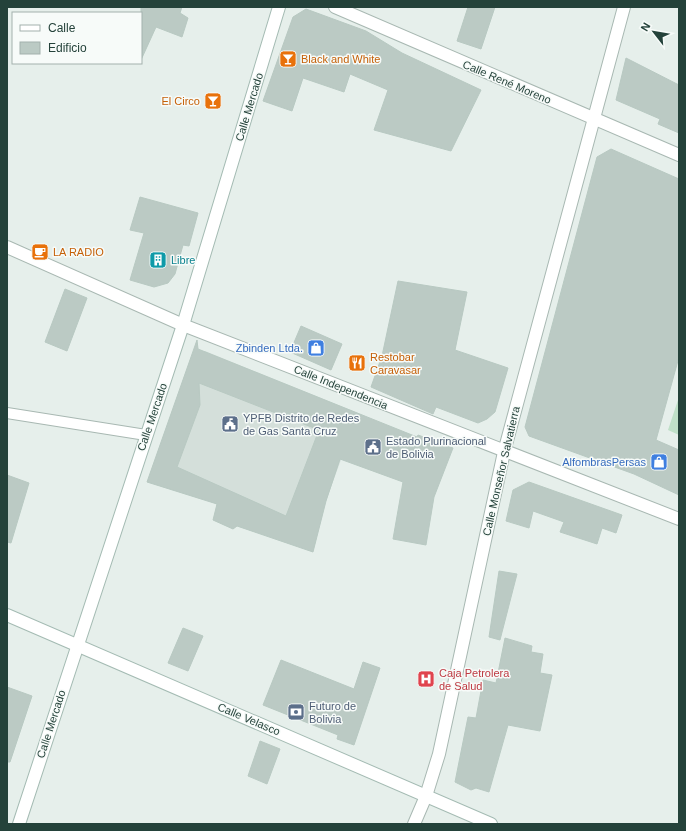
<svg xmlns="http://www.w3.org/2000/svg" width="686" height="831" viewBox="0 0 686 831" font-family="Arial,sans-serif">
<rect width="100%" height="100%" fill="#e6efeb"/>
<path fill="#d4dfda" d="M205,351L358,413L326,501L313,552L237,526L233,529L213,520L217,504L147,482L191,357Z"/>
<path fill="#bfe0c8" d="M679,397V435L668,430Z"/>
<g fill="#bbcac4" stroke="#b8c9c2" fill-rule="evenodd">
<path d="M141,7H182L180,13L188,18L182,37L156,27L141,60Z"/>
<path d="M468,7H495L481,49L457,41Z"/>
<path d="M306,9L366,31L402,53L481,90L451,151L374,130L388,90L350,74L344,92L303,78L292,111L263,101L293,17Z"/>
<path d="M626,58L679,85V133L658,124L660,119L616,100Z"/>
<path d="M611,149L679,179V357L656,440L679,450V495L634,474L529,436L525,427L597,157Z"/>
<path d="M140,197L198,213L189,246L183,245L175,274L168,283L154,287L130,280L144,233L130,230Z"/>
<path d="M398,281L467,292L455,350L508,368L495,412L487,419L478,423L436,407L433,414L371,387L382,356Z"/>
<path d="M65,289L87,298L67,351L45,342Z"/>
<path d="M301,326L342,344L331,370L290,352Z"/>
<path d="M197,340L198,349L417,437L418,435L453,448L434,497L426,545L393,539L403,482L340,459L326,501L313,552L237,526L233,529L213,520L217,504L147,482ZM199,383L319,430L286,516L177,467L200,405Z"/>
<path d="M7,475L29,483L11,543L7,542Z"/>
<path d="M529,482L622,515L616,533L602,528L597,544L560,532L564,522L533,511L529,528L506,521L513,490Z"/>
<path d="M499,571L517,574L500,640L489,637Z"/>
<path d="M183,628L203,636L188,671L168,663Z"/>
<path d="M505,638L532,646L531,652L543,654L540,673L552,675L540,731L508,725L489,792L476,788L471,790L455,782L468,717L476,718L483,680L496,683Z"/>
<path d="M281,660L354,689L363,662L380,668L354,745L337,739L338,735L263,705Z"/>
<path d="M7,687L32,696L10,762H7Z"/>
<path d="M260,741L280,749L267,784L248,776Z"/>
</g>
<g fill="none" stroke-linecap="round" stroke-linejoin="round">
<g stroke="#a8b8b2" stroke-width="12">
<path id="lane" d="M7,413L146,435"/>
</g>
<g stroke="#a8b8b2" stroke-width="14">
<g id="street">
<path d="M335,7L679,155"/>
<path d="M7,247L183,325L679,519"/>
<path d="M414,824L426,796L439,754L504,452L624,7"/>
</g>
</g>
<g stroke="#a4bbb3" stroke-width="14">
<g id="secondary">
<path d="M7,615L491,824"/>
<path d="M19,824L183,325L279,7"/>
</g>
</g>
<use href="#lane" stroke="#fff" stroke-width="10"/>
<use href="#street" stroke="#fff" stroke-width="12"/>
<use href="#secondary" stroke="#fff" stroke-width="12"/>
</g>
<defs>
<g id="bar-square" transform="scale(0.9)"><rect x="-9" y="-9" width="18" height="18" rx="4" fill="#e8710a" stroke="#f7fbf9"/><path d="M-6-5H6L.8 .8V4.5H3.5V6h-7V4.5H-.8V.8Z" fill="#fff"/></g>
<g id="cafe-square" transform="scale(0.9)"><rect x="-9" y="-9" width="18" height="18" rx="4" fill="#e8710a" stroke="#f7fbf9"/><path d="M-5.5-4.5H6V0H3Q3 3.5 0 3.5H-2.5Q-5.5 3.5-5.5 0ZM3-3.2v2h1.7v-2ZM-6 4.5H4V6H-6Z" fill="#fff"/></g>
<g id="building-square" transform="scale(0.9)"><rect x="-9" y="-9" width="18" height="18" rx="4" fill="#0f9aa8" stroke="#f7fbf9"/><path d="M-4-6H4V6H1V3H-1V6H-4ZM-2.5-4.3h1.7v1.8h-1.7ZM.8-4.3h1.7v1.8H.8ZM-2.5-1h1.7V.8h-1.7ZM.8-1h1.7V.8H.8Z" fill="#fff"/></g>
<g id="shop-square" transform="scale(0.9)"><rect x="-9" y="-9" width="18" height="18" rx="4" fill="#3f7fe0" stroke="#f7fbf9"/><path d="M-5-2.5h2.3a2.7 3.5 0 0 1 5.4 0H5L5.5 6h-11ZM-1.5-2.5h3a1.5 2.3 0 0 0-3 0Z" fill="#fff"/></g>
<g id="restaurant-square" transform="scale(0.9)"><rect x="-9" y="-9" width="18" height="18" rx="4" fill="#e8710a" stroke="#f7fbf9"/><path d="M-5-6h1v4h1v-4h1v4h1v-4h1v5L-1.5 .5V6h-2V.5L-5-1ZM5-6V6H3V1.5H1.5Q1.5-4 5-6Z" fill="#fff"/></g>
<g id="civic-square" transform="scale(0.9)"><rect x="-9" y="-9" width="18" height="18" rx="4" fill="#5c6f8a" stroke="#f7fbf9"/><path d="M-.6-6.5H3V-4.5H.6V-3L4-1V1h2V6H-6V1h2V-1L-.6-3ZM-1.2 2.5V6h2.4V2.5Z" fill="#fff"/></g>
<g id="hospital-square" transform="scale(0.9)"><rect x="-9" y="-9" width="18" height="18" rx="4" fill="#e0444e" stroke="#f7fbf9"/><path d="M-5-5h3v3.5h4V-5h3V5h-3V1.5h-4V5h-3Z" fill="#fff"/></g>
<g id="bank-square" transform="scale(0.9)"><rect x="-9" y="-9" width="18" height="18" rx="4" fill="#5c6f8a" stroke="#f7fbf9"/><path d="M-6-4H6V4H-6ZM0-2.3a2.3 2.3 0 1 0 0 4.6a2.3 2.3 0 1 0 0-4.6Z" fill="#fff"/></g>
</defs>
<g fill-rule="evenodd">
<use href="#bar-square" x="288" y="59"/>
<use href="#bar-square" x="213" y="101"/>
<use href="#cafe-square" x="40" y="252"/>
<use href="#building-square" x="158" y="260"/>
<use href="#shop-square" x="316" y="348"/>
<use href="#restaurant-square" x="357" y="363"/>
<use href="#civic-square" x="230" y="424"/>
<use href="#civic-square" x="373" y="447"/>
<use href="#shop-square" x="659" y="462"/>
<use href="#hospital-square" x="426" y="679"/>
<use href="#bank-square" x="296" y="712"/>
</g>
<g text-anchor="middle" stroke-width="3" stroke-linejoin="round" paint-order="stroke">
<g font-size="11" fill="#c56008" stroke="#f7fbf9" text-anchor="start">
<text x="301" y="63">Black and White</text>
<text x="200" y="105" text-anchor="end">El Circo</text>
<text x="53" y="256">LA RADIO</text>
<text x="370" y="361">Restobar<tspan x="370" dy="13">Caravasar</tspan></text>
</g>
<g font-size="11" fill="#24423a" stroke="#f7fbf9">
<text transform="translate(507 82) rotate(23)" y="4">Calle René Moreno</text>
<text transform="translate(249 107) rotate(-73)" y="4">Calle Mercado</text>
<text transform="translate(341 387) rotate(22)" y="4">Calle Independencia</text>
<text transform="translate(152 417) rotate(-71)" y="4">Calle Mercado</text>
<text transform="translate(501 471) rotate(-77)" y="4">Calle Monseñor Salvatierra</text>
<text transform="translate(249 719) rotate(23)" y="4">Calle Velasco</text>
<text transform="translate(51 724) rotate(-72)" y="4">Calle Mercado</text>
</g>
<g font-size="11" fill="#0d838f" stroke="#f7fbf9" text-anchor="start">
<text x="171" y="264">Libre</text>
</g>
<g font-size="11" fill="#366cbe" stroke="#f7fbf9" text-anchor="end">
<text x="303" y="352">Zbinden Ltda.</text>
<text x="646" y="466">AlfombrasPersas</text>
</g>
<g font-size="11" fill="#4e5e75" stroke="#f7fbf9" text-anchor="start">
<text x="243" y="422">YPFB Distrito de Redes<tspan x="243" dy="13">de Gas Santa Cruz</tspan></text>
<text x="386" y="445">Estado Plurinacional<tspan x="386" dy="13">de Bolivia</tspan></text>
<text x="309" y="710">Futuro de<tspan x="309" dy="13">Bolivia</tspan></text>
</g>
<g font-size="11" fill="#be3a42" stroke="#f7fbf9" text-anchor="start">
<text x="439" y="677">Caja Petrolera<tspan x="439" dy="13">de Salud</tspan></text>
</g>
</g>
<rect width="686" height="831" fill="none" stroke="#24423a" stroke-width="16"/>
<rect x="12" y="12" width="130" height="52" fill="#f7fbf9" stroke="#a3b1ad"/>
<rect x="20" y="25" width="20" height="6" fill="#ffffff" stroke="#a3b1ad"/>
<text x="48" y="32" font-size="12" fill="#24423a">Calle</text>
<rect x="20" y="42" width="20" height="12" fill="#bbcac4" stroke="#a3b1ad"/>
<text x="48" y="52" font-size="12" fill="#24423a">Edificio</text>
<g transform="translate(654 32) rotate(301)" stroke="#f7fbf9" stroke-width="3" paint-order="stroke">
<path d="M0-3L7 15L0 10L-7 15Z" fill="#24423a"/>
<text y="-6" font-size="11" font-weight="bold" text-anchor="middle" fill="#24423a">N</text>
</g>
</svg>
